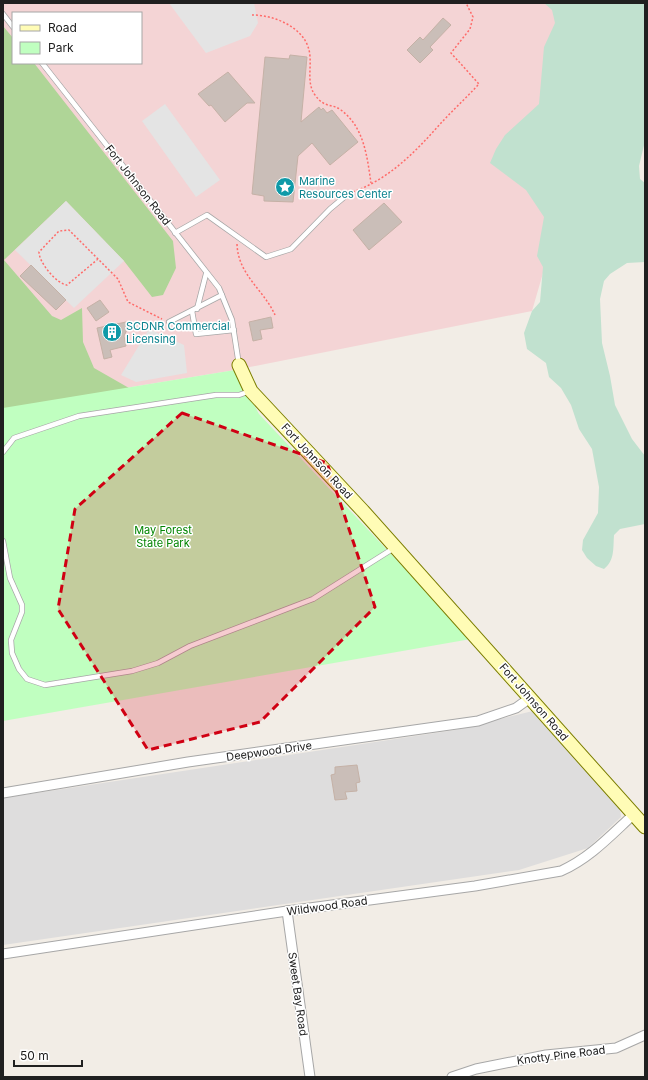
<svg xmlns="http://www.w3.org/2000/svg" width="648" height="1080" viewBox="0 0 648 1080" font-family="Inter,sans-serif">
<rect width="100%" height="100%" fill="#f2ede6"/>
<path fill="#dedddd" d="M533,711L620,809L621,817L588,848L519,870L3,945V798L455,730Z"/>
<path fill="#f4d4d5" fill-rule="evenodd" d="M3,3H621L532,311L235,370L3,408ZM13,13H141V63H13Z"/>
<path fill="#afd597" d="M3,26L13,38V63H34L173,241L176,268L163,295L152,297L124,261L66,201L4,260L52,316L61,320L82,308L83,342L94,368L136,392L3,434Z"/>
<path fill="#c1e1cf" d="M544,3H645V141L639,166L640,179L645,183V262L627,263L610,274L604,281L600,299L602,343L610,376L615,405L632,439L645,456V524L620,529L614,535C613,548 615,560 604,569L596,566L587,558L582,550L583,540L598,513L599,487L592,449L579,429L571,405L561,388L549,377L546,363L527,349L524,333L532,311L540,302L543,267L537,256L544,217L526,190L490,163L496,149L505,135L539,104L544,47L555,23L552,10Z"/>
<path fill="#c0ffc0" d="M235,370L259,414L471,639L3,721V408Z"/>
<g fill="#e4e4e4">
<path d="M169,3H254L258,23L250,36L206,53Z"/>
<path d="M165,104L220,180L196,197L142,121Z"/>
<path d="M66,201L124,261L74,308L15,250Z"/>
<path d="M149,329L184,345L187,373L136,382L121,375Z"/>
</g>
<g fill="#cabeb8" stroke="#c5b1a6">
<path d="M443,18L451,25L430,47L433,50L420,63L407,50L420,37L423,40Z"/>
<path d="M290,55L307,57L301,122L319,107L321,110L323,108L327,113L332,110L358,142L330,165L312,143L298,156L293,202L264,201V196L252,194L265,57L289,59Z"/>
<path d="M228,72L255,103H247L225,122L211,105L209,106L198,94Z"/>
<path d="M384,203L402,222L369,250L353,230Z"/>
<path d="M31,265L66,300L56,310L20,276Z"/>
<path d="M100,300L109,312L96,321L87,308Z"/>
<path d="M271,317L273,328L260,330L262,339L253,341L249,322Z"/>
<path d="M131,321L124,336L126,346L110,350L112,357L104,359L97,328Z"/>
<path d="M357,765L360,782L356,783L357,791L345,792L347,799L335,800L331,775L335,774V767Z"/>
</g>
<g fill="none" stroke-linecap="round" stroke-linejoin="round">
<g stroke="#a7a7a7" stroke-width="6">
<g id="lane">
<path d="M3,14L13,27"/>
<path d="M42,63L219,288L232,320L239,365"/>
<path d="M175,233L207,215L266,257L291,249L330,209L348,194"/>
<path d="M197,309L206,274"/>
<path d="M192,311L196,334L234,330"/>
<path d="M169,322L222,295"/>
<path d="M3,452L14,438L79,416L216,395H239L250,391"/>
<path d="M3,541L10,578L22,605V612L11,640L12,653L19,669L27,679L45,685L132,671L158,663L190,646L313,599L394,548"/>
</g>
</g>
<g stroke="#a7a7a7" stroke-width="11">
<g id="street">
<path d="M3,793L188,762L478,721L516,708L530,698"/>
<path d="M287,911L310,1077"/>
<path d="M3,954L287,911L475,886L561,871C590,858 610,836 633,815"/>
<path d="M452,1077L476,1069L546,1055L616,1048L645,1035"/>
</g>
</g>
<g stroke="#7c7e00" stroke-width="15">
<path id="secondary" d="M239,365L251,391L363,511L645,827"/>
</g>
<g stroke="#ff6b69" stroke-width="1.5" stroke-dasharray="2 2" stroke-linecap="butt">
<path d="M422,3V4"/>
<path d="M252,15C276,15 309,29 310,57C311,70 307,84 315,95C325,109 332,103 341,110C364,127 367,156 371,183"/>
<path d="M353,192C391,178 416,151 442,122C454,109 467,97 479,84L451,53L470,29L473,17L466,3"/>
<path d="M237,244C238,275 264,290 275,315"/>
<path d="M98,259L67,285C57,284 39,263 39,252L59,231L69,230L118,279L128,302L162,319"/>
</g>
<use href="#lane" stroke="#fff" stroke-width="4.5"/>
<use href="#street" stroke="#fff" stroke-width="9"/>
<use href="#secondary" stroke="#fffcb6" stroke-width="13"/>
</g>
<path fill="#d00013" fill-opacity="0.2" stroke="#d00013" stroke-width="3" stroke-dasharray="8 5" stroke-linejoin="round" d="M182,413L327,463L375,607L260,722L148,750L58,609L75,509Z"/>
<defs>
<g id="sight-disc" transform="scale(1)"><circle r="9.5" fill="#0f9aa8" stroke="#fff"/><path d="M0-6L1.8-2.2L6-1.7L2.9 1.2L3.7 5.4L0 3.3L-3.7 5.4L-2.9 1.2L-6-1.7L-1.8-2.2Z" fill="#fff"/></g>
<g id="building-disc" transform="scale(1)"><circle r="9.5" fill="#0f9aa8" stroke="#fff"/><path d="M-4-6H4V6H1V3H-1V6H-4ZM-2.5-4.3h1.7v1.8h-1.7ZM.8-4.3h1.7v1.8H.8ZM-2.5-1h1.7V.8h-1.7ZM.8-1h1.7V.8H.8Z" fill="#fff"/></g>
</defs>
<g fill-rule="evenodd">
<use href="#sight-disc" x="285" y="187"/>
<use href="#building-disc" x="112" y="332"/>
</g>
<g text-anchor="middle" stroke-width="3" stroke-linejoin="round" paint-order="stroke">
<g font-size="11" fill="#0d838f" stroke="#fff" text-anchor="start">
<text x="299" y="185">Marine<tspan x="299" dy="13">Resources Center</tspan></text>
<text x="126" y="330">SCDNR Commercial<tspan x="126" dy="13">Licensing</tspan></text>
</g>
<g font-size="11" fill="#202020" stroke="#fff">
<text transform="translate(138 185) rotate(52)" y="4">Fort Johnson Road</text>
<text transform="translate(317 461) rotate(47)" y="4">Fort Johnson Road</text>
<text transform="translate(534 702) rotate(49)" y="4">Fort Johnson Road</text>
<text transform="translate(269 751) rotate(-8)" y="4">Deepwood Drive</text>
<text transform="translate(327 906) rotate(-8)" y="4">Wildwood Road</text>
<text transform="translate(298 994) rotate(82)" y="4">Sweet Bay Road</text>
<text transform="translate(561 1055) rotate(-7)" y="4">Knotty Pine Road</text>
</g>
<g font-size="11" fill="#038502" stroke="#fff">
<text x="163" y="534">May Forest<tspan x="163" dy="13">State Park</tspan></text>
</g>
</g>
<rect width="648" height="1080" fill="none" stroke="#202020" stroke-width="8"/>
<rect x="12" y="12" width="130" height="52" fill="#ffffff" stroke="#a6a6a6"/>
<rect x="20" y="25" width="20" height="6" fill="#fffcb6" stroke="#a6a6a6"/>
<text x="48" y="32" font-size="12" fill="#202020">Road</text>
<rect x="20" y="42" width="20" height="12" fill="#c0ffc0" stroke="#a6a6a6"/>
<text x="48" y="52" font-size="12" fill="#202020">Park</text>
<path d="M14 1060v6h68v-6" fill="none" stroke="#202020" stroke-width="2"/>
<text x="20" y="1060" font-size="12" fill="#202020" stroke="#ffffff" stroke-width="3" paint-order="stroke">50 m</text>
</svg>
